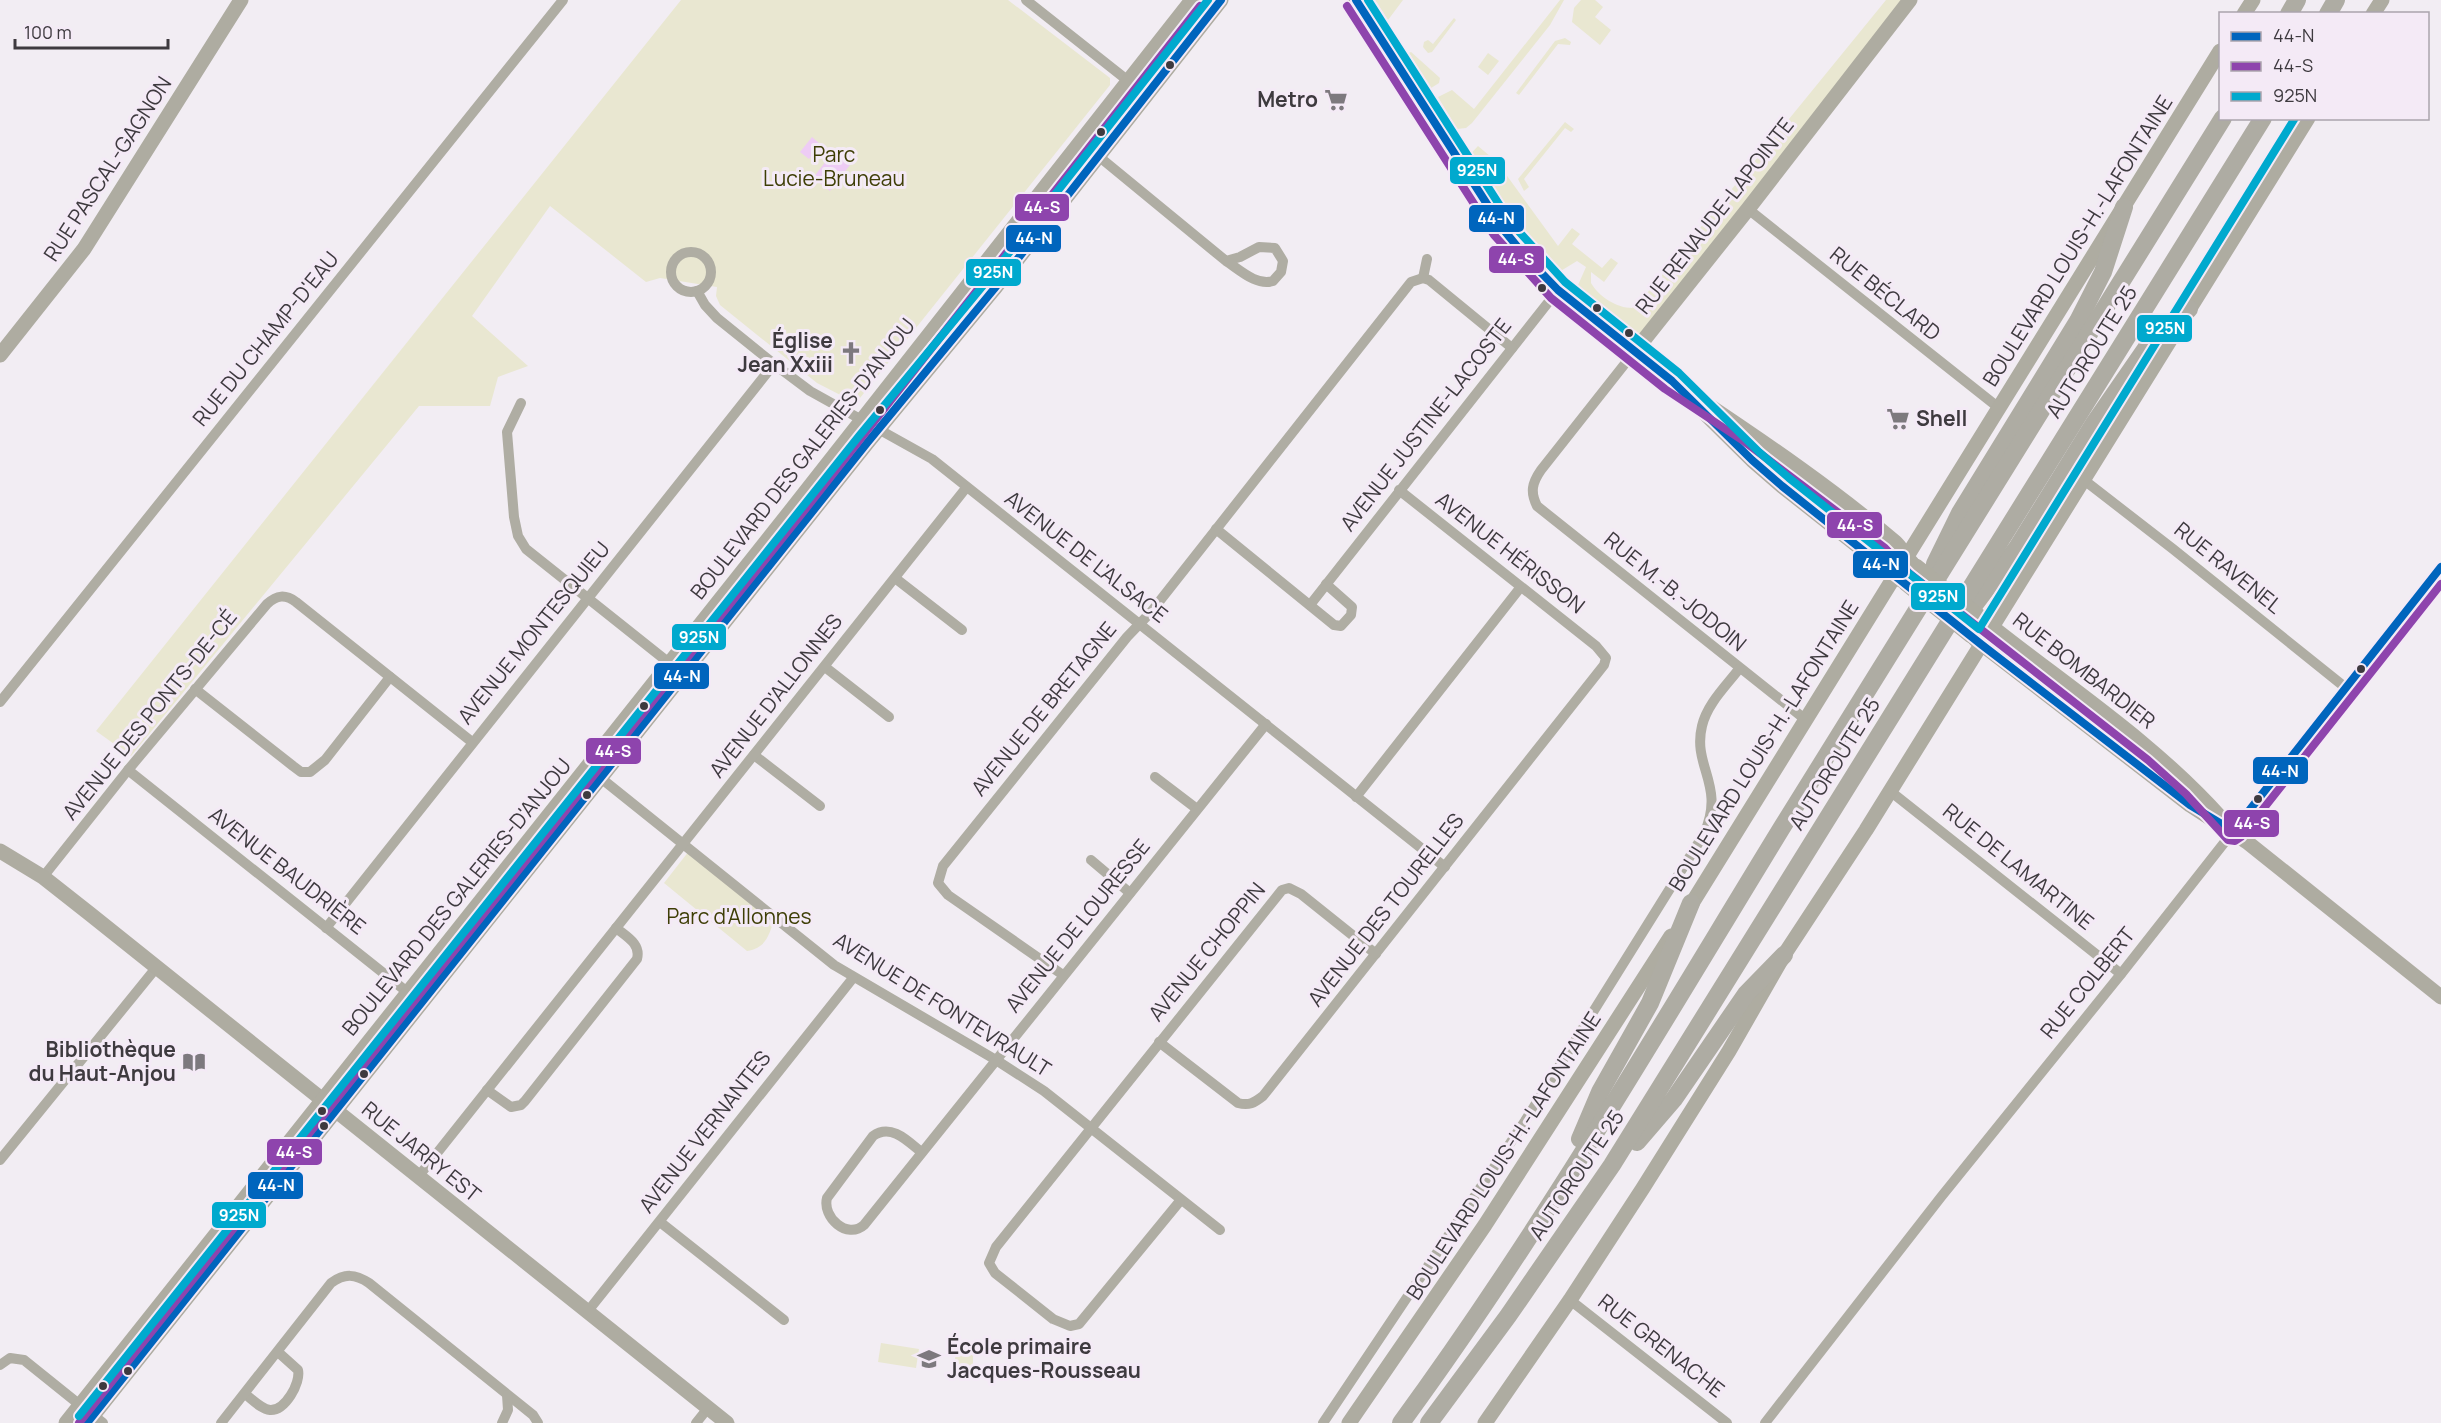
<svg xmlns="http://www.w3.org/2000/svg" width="2441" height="1423" viewBox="0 0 2441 1423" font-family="Manrope,sans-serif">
<rect width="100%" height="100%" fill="#f2edf3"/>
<g fill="#e9e7d1">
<path d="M681,0H1008L1110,78V85L856,403L817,383L720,305L716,296L717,287L660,278L646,282L550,206L472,316L528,366L498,377L490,406H419L131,756L96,731Z"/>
<path d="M1375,0H1403L1388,20Z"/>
<path d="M1560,0H1564L1550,25L1472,123L1466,128L1457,129L1438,97L1452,90L1474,109Z"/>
<path d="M1581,0H1595L1603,7L1595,17L1611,30L1600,45L1572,22L1574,8Z"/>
<path d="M1886,0H1910L1635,351L1571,301L1586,267L1577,261L1559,272L1544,276L1461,164L1478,146L1497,162L1558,246L1572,228L1580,234L1572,244L1602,268L1611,258L1618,263L1604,282L1591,272V283C1599,297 1617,308 1632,308L1643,298Z"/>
<path d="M1454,18L1456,20L1432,52L1428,53L1423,47L1424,42L1428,40L1433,44Z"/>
<path d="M1565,38L1571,42L1570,45L1558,44L1519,95L1516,93L1555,41Z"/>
<path d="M1411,52L1440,78L1439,83L1431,88L1409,53Z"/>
<path d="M1488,53L1499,61L1488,75L1478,67Z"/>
<path d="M1565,122L1574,129L1571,132L1565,128L1524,179L1529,187L1524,191L1518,179Z"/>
<path d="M689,851L776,917C768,933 769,947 747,951L664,883Z"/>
<path d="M881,1343L919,1349L916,1368L878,1362Z"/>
<path d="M961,1349L973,1351V1369L969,1370L954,1366L956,1352Z"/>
</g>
<g fill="#eeccf5">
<path d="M812,137L820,144L809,159L800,152Z"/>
<path d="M836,148L853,161L830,191L813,178Z"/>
</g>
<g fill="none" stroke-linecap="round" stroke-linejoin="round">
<g stroke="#afada3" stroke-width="10">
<path d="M1026,0L1146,95"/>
<path d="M1080,141L1226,261C1240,270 1256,286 1273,281L1281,272L1283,261L1275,248L1259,247L1240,257L1226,261"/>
<path d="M1748,209L1999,408"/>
<circle cx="691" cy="272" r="20"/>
<path d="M1423,278L1427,259"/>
<path d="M697,291L705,305L717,318L774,364L810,391L932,459L1445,867"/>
<path d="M1635,351L1541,470C1532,483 1530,492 1537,506L1806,720"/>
<path d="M521,403L507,432L514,517L518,536L526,549L683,674"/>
<path d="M2084,480L2173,549L2346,688"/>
<path d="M1216,529L1334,625L1341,626L1351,615L1352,607L1326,584"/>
<path d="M895,578L962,630"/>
<path d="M1310,605L1558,290"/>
<path d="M825,667L889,717"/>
<path d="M195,689L293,766L301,772H310L325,760L390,677"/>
<path d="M0,702L563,0"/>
<path d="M754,755L820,806"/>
<path d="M587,767L834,965L996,1060L1044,1091L1220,1230"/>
<path d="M128,770L421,1003"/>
<path d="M1155,777L1197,809"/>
<path d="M1890,791L2121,974"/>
<path d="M1356,797L1520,588"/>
<path d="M1091,860L1130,893"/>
<path d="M43,877L128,770L267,604C277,595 285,594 296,602L472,742"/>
<path d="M326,928L774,364"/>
<path d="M1063,975L948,895L938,883L943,866L1127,637L1151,612L1411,282L1423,278L1429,280L1512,348"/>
<path d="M1159,1042L1238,1103C1249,1106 1254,1103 1263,1096L1604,665L1606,658L1596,646L1399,490"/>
<path d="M487,1090L511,1107L521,1105L525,1101L637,959C641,944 627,937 616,928"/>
<path d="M921,1152C908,1141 891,1123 873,1136L827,1198C822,1217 847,1240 864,1225L1266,724"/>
<path d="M0,1160L156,968"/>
<path d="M418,1177L966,488"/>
<path d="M1180,1201L1079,1324L1070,1326L1053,1319L995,1273L989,1263L996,1247L1282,890L1289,888L1301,894L1376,954"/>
<path d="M660,1222L784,1320"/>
<path d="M1570,1300L1727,1423"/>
<path d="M588,1311L853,978"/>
<path d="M0,1365L10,1358L24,1360L80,1405"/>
<path d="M245,1394C252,1399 261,1409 270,1410C285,1411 301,1383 298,1370L278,1352"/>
<path d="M93,1415L103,1423"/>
<path d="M221,1423L331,1283C345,1273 355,1274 369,1283L533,1415L538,1423"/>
<path d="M502,1423L508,1410L507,1395"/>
<path d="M696,1423L708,1408"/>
<path d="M1323,1423L1525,1121L1704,834C1726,785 1692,767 1702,726C1707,704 1726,686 1739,669"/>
<path d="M1765,1423L1941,1197L2121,974L2441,567"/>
</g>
<g stroke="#aeaca1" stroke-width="15">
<path d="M1356,0L1503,229L1558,290L1672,381L1752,460L1782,486L1901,580"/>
<path d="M2244,14L2253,0"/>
<path d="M2373,14L2382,0"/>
<path d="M1635,351L1748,209L1910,0"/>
<path d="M0,355L84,249L241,0"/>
<path d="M1702,401C1768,445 1835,491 1895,542C1902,548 1905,557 1912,563"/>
<path d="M1986,622C2066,686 2152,741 2221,818"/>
<path d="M1975,639L2190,805L2247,842L2441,997"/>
<path d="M0,851L43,877L90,914L727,1423"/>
<path d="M1686,913L2220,51"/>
<path d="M66,1423L796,504L1192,0"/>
<path d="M87,1423L867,443L994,289L1221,0"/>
<path d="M1349,1423L1485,1225L1671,936"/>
<path d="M1485,1423L1570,1300L1643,1188L1729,1051L1784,955L1866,830L2308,118"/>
</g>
<g stroke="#aeaca3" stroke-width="18">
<path d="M2289,14L2297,0"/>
<path d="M2328,14L2336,0"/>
<path d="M1935,564L1960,513L2078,321L2103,272L2124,207"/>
<path d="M1968,613L2017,548L2095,422L2149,344L2189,309"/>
<path d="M1580,1139L1600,1092L1650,1003L1691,903"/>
<path d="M1637,1142L1674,1099L1746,994L1784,955"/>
<path d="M1401,1423C1540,1233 1658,1030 1781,829C1927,592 2076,356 2223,118"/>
<path d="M1429,1423L1508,1316L1612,1165L2263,118"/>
</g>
<g stroke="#aeaca1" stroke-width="15">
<path d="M1916,566L1983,619"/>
<path d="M1906,584L1971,636"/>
</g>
<g stroke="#f4eaf6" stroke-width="12">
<g id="bus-1">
<path d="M1356,0L1503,229L1524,255L1558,290L1672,381L1752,460L1782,486L1982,645L2190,805L2233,831L2441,567"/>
<path d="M87,1423L867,443L994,289L1221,0"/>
</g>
</g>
<g stroke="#f4eaf6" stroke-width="12">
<g id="bus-2">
<path d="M1347,6L1494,235L1551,298L1665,389L1745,442L1885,548L1910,574L2148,760L2186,794L2228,840L2235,841L2241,837L2441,584"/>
<path d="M79,1423L804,511L1200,6"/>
</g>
</g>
<g stroke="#f4eaf6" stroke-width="12">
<g id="bus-3">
<path d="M1368,0L1511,223L1565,282L1679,373L1759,452L1789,478L1979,629L2295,118"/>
<path d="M79,1416L859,436L986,282L1208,0"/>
</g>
</g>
<use href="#bus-1" stroke="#0065bd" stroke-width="8"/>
<use href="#bus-2" stroke="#8e44ad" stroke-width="8"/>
<use href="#bus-3" stroke="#00a9ce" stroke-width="8"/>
</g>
<defs>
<g id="supermarket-bare" transform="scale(1.8)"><path d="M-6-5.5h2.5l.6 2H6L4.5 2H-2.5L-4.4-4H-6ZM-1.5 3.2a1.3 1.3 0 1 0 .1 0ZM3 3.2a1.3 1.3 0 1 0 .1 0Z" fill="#7d797e" stroke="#f4eaf6" stroke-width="2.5" paint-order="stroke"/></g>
<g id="church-bare" transform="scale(1.8)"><path d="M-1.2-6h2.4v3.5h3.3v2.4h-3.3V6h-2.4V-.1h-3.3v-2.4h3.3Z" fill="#7d797e" stroke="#f4eaf6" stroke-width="2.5" paint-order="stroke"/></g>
<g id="library-bare" transform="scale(1.8)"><path d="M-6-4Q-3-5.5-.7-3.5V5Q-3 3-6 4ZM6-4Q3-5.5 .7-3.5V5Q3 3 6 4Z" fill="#7d797e" stroke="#f4eaf6" stroke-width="2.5" paint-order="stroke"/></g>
<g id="school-bare" transform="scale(1.8)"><path d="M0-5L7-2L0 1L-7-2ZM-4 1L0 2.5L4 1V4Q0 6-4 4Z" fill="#7d797e" stroke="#f4eaf6" stroke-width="2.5" paint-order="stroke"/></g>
</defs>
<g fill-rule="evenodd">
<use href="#supermarket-bare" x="1336" y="100"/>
<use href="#church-bare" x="851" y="353"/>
<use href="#supermarket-bare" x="1898" y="419"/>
<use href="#library-bare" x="194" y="1062"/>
<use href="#school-bare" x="929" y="1359"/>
</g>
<g fill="#3e3a3f" stroke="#f4eaf6" stroke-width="2">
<circle cx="1170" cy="65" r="5"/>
<circle cx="1101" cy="132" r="5"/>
<circle cx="1542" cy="288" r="5"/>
<circle cx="1597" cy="308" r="5"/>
<circle cx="1629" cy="333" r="5"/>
<circle cx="880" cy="410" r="5"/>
<circle cx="2361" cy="669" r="5"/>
<circle cx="644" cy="706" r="5"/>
<circle cx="587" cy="795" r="5"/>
<circle cx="2258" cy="799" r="5"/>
<circle cx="364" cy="1074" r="5"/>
<circle cx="322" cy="1111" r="5"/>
<circle cx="324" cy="1126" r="5"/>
<circle cx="128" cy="1371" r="5"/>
<circle cx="103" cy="1386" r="5"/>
</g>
<g text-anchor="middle" stroke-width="6" stroke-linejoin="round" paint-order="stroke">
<g font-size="21" font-weight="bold" fill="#3e3a3f" stroke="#f4eaf6" text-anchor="end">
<text x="1318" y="107">Metro</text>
<text x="833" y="348">Église<tspan x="833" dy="24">Jean Xxiii</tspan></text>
<text x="1916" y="426" text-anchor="start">Shell</text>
<text x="176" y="1057">Bibliothèque<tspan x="176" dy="24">du Haut-Anjou</tspan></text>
<text x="947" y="1354" text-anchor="start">École primaire<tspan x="947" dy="24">Jacques-Rousseau</tspan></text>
</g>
<g font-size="21" fill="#3e3e06" stroke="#f4eaf6">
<text x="834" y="162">Parc<tspan x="834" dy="24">Lucie-Bruneau</tspan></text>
<text x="739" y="924">Parc d'Allonnes</text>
</g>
<g font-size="21" fill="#3e3a3f" stroke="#f4eaf6">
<text transform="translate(108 169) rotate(-57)" y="7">RUE PASCAL-GAGNON</text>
<text transform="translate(1715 216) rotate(-52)" y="7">RUE RENAUDE-LAPOINTE</text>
<text transform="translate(2078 241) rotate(-58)" y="7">BOULEVARD LOUIS-H.-LAFONTAINE</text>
<text transform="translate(1885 294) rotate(39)" y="7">RUE BÉCLARD</text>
<text transform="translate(266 339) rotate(-51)" y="7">RUE DU CHAMP-D'EAU</text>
<text transform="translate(2092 352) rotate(-58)" y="7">AUTOROUTE 25</text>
<text transform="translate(1426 425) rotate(-52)" y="7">AVENUE JUSTINE-LACOSTE</text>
<text transform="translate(803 459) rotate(-52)" y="7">BOULEVARD DES GALERIES-D'ANJOU</text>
<text transform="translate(1510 553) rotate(38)" y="7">AVENUE HÉRISSON</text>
<text transform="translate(1086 557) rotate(38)" y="7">AVENUE DE L'ALSACE</text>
<text transform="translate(2228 568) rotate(39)" y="7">RUE RAVENEL</text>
<text transform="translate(1675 592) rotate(39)" y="7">RUE M.-B.-JODOIN</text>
<text transform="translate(534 633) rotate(-51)" y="7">AVENUE MONTESQUIEU</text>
<text transform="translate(2084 671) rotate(38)" y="7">RUE BOMBARDIER</text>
<text transform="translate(776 696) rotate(-52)" y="7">AVENUE D'ALLONNES</text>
<text transform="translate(1044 709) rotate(-51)" y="7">AVENUE DE BRETAGNE</text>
<text transform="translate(150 715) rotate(-51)" y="7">AVENUE DES PONTS-DE-CÉ</text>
<text transform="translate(1764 746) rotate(-58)" y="7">BOULEVARD LOUIS-H.-LAFONTAINE</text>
<text transform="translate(1835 764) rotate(-58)" y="7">AUTOROUTE 25</text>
<text transform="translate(2018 867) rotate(39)" y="7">RUE DE LAMARTINE</text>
<text transform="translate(287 871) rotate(38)" y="7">AVENUE BAUDRIÈRE</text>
<text transform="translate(457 897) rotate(-51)" y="7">BOULEVARD DES GALERIES-D'ANJOU</text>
<text transform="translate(1386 910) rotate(-52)" y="7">AVENUE DES TOURELLES</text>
<text transform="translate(1078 926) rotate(-51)" y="7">AVENUE DE LOURESSE</text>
<text transform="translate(1207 952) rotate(-51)" y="7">AVENUE CHOPPIN</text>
<text transform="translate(2088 983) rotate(-51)" y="7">RUE COLBERT</text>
<text transform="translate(942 1005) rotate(32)" y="7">AVENUE DE FONTEVRAULT</text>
<text transform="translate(705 1132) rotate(-52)" y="7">AVENUE VERNANTES</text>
<text transform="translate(421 1152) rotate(39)" y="7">RUE JARRY EST</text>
<text transform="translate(1504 1156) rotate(-57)" y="7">BOULEVARD LOUIS-H.-LAFONTAINE</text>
<text transform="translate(1577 1175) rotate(-56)" y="7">AUTOROUTE 25</text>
<text transform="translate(1661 1346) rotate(38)" y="7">RUE GRENACHE</text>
</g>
</g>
<g stroke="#f4eaf6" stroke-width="2">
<rect x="1449" y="156" width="57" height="29" rx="6" fill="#00a9ce"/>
<rect x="1014" y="193" width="56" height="29" rx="6" fill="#8e44ad"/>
<rect x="1468" y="204" width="57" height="29" rx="6" fill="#0065bd"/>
<rect x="1005" y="224" width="57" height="29" rx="6" fill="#0065bd"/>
<rect x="1488" y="245" width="57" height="29" rx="6" fill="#8e44ad"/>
<rect x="965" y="258" width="57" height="29" rx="6" fill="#00a9ce"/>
<rect x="2136" y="314" width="57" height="29" rx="6" fill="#00a9ce"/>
<rect x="1826" y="511" width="57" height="28" rx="6" fill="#8e44ad"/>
<rect x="1852" y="550" width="57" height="29" rx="6" fill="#0065bd"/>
<rect x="1910" y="582" width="56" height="29" rx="6" fill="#00a9ce"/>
<rect x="671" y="623" width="56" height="28" rx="6" fill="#00a9ce"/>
<rect x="653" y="662" width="57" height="28" rx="6" fill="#0065bd"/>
<rect x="585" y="737" width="57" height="28" rx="6" fill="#8e44ad"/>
<rect x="2252" y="756" width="57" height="29" rx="6" fill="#0065bd"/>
<rect x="2223" y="809" width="57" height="29" rx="6" fill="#8e44ad"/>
<rect x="266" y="1138" width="57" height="28" rx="6" fill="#8e44ad"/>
<rect x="247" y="1171" width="57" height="29" rx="6" fill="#0065bd"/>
<rect x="211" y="1201" width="56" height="28" rx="6" fill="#00a9ce"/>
</g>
<g font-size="16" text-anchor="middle" font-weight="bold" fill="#fff">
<text x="1477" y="176">925N</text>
<text x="1042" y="213">44-S</text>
<text x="1496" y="224">44-N</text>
<text x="1034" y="244">44-N</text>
<text x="1516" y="265">44-S</text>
<text x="993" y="278">925N</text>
<text x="2165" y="334">925N</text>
<text x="1855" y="531">44-S</text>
<text x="1881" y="570">44-N</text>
<text x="1938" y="602">925N</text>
<text x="699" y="643">925N</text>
<text x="682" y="682">44-N</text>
<text x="613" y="757">44-S</text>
<text x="2280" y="777">44-N</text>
<text x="2252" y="829">44-S</text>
<text x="294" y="1158">44-S</text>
<text x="276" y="1191">44-N</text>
<text x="239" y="1221">925N</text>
</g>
<rect x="2219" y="12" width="210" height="108" fill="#f4eaf6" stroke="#aba4ad" stroke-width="1.5"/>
<rect x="2231" y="32" width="30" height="9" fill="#0065bd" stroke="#aba4ad" stroke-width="1.5"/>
<text x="2273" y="42" font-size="18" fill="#3e3a3f">44-N</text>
<rect x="2231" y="62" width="30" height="9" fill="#8e44ad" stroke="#aba4ad" stroke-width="1.5"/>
<text x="2273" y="72" font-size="18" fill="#3e3a3f">44-S</text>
<rect x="2231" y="92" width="30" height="9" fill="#00a9ce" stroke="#aba4ad" stroke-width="1.5"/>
<text x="2273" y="102" font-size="18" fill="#3e3a3f">925N</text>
<path d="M15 39v9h153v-9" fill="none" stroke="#3e3a3f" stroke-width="3"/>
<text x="24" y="39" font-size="18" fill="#3e3a3f" stroke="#f4eaf6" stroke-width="4.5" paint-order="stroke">100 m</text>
</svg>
